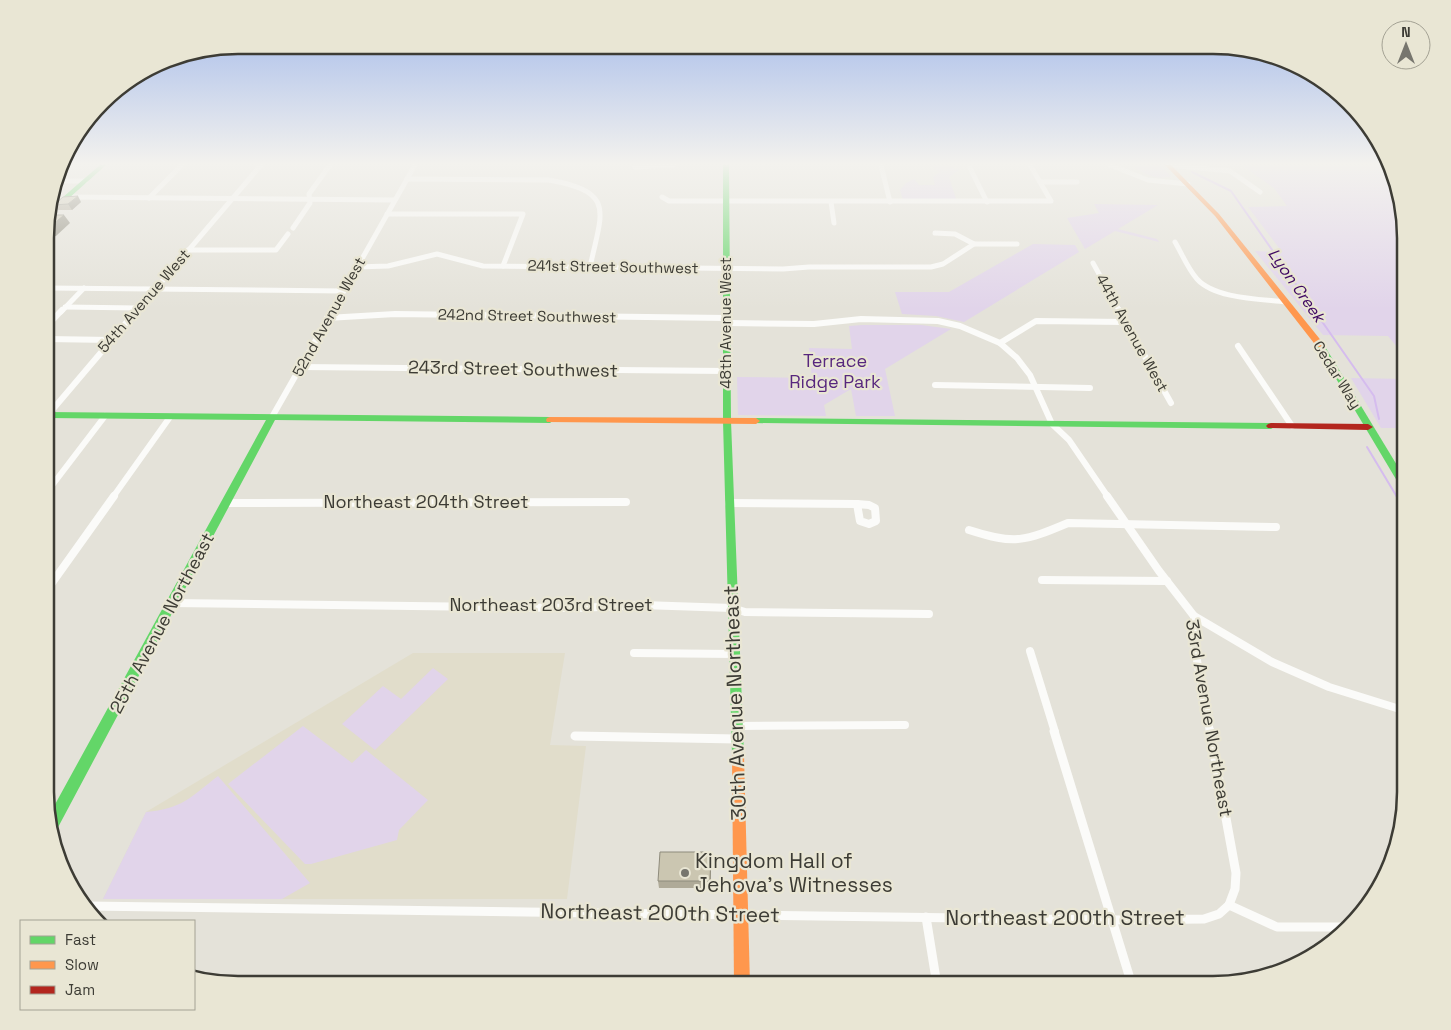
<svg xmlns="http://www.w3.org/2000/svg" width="1451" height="1030" viewBox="0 0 1451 1030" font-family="'Space Grotesk',sans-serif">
<rect width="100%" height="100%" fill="#e4e2d9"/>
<path fill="#e1ddcb" d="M413,653H565L550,745L586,746L567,899H103L146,812Z"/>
<g fill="#e1d4ea">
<path d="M914,165H947L959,170L949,177L956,199L903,200L900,190L906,183L914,179L919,185H935L933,177L940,172L932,166Z"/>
<path d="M1160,165L1171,176C1154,181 1147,174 1133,166Z"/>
<path d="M1241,165H1387L1406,226V358L1388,336L1323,335L1255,251L1282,252L1248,207L1287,206L1274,188Z"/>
<path d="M1094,204L1158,205L1118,229L1157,239L1159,242L1115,231L1085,249L1067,218L1099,213Z"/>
<path d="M1033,244L1075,245L1079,252L964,322L936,316L902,314L895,292H949Z"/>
<path d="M862,325H921L951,329L885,369L895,416H856L851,389L824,405L826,416L738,415L737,377L812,378L809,348L852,349L849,326Z"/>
<path d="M1351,378L1406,379V428H1381Z"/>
<path d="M433,668L448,679L375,750L342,724L383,686L401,699Z"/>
<path d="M303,726L352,763L366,750L428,800L399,830L397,840L311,864H305L228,784Z"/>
<path d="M218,776L310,883L282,899H103L146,812C182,809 191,797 218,776Z"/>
</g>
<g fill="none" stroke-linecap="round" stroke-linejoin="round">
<g stroke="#d5bcee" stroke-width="2">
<path d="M1192,172L1231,191L1374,396L1379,419"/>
<path d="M1367,447L1397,497"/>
</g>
<path stroke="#d5bcee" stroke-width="2.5" d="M1397,496L1406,511"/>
<g stroke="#fbfbf9" stroke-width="5">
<path d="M881,165L890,202"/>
<path d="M1110,165L1148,180L1188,184"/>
<path d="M1168,165L1230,171L1260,192"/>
<path d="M635,167L674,165"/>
<path d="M970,168L987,202"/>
<path d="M407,179L549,180C616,192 602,211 590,267"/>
<path d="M56,181H85"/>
<path d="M1041,182H1077"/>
<path d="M70,197L394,200"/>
<path d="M662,197L669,201H1051L1030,165"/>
<path d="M149,198L182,165"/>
<path d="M831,202L834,223"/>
<path d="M387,214H523L503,266"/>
<path d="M293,228L310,203L309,194L330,165"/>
<path d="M935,233L955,234L974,244"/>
<path d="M1175,242C1182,254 1188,269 1197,279C1215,299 1261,299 1286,302"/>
<path d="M188,250H276L288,234"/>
<path d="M1093,263L1120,312"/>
<path d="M356,267L388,266L437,254L483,266L783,269L809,267H931L943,264L974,244H1017"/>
<path d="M47,288L343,291"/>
<path d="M65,307L139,308"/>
<path d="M61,312L84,288"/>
<path d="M136,312L261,165"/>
<path d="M332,312L415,165"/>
</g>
<g stroke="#fbfbf9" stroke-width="6">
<path d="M1119,310L1171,403"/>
<path d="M327,318L395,314L726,318"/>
<path d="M727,323L814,324L861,319L938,321L960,326L1000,343L1017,358L1030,375L1052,424L1069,440L1108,497"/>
<path d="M47,326L62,310"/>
<path d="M47,339L111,340"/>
<path d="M1000,343L1036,321L1125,322"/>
<path d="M1238,346L1292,426"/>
<path d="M301,367L726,371"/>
<path d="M935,385L1090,388"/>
<path d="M48,415L137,310"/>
<path d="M272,417L333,310"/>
<path d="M47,492L105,416"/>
<path d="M113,497L170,417"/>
</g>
<g stroke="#fbfbf9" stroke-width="8">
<path d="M1107,496L1159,571L1194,616V644L1210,732"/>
<path d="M227,503L626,502"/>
<path d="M729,503L857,504"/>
<path d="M857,504L869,505L875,508L876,521L869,524L860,521Z"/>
<path d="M969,530C1015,545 1025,541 1068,523L1276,527"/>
<path d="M1042,580L1167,581"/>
<path d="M47,590L114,496"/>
<path d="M172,603L577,608L642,605L732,608L745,612L929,614"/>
<path d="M1194,616L1272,662L1329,687L1406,711"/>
<path d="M1030,651L1055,732"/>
<path d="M634,653L734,654"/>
<path d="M737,726L905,725"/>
</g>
<g stroke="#fbfbf9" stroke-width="9">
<path d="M1054,731L1132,985"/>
<path d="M1210,731L1236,873L1235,889L1229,905"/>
<path d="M575,736L737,739"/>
<path d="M1229,905L1277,927H1344"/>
<path d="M87,906L1112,920L1204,919L1219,914L1229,905"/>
<path d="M926,917L937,985"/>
</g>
<g fill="#63d668" fill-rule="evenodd">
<path d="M100,165H106L49,216L47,217V211Z"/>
<path d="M723,165H729L731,421L744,755L742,759L738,761L734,759L732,755L723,421Z"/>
<path d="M1317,343H1320L1324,345L1406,480V492L1403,491L1316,345Z"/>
<path d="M47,412L550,417L554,420L550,423L275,420L55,833L52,834L47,819L266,420L47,418Z"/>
<path d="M756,418L1271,423L1276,426L1271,429L753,423L752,421L753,419Z"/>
</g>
<g fill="#ff974d" fill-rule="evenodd">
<path d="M1165,165H1171L1219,214L1323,343V347H1317L1215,216Z"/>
<path d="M550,417L756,418L760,421L756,424L547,422L546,420L547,418Z"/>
<path d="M738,749L742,751L744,755L750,985H734L732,755L734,751Z"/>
</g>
<path fill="#b3261e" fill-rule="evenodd" d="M1271,423L1368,424L1373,427L1368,430L1268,428L1266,426L1268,424Z"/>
</g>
<g fill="#afaa98">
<path d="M81,202L72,210H58L54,205Z"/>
<path d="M711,852V888H659L658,881Z"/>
</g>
<g fill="#8e8b7c">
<path d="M78,196L81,202L72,210L68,204Z"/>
<path d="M51,199L53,203L48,208Z"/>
<path d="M64,215L70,223L56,236L47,237V227Z"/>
</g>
<g fill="#cbc6b1" stroke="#8e8b7c">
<path d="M78,196L68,204L54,205L63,197Z"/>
<path d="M47,215H64L50,227H47Z"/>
<path d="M660,852H711L710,881H658Z"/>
</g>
<linearGradient id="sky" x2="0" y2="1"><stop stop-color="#a0b7ea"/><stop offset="0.53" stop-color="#f3f2ee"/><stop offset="1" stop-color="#f3f2ee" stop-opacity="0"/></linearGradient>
<rect width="1451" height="309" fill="url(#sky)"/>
<circle fill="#77766e" stroke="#e9e6d4" stroke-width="2" cx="685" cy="873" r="5"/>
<g text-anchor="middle" stroke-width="4.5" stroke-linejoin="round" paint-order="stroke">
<g font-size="15" fill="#3d3c35" stroke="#e9e6d4">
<text transform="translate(613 267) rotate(1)" y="5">241st Street Southwest</text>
<text transform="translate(144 301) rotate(-49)" y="5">54th Avenue West</text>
<text transform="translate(527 316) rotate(1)" y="5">242nd Street Southwest</text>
<text transform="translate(329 317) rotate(-61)" y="5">52nd Avenue West</text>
<text transform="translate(726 323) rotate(-90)" y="5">48th Avenue West</text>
<text transform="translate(1132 333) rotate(61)" y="5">44th Avenue West</text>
<text transform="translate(1337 375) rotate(58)" y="5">Cedar Way</text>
</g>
<g font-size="16" font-style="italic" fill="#3e0762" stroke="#e9e6d4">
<text transform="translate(1297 285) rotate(55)" y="6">Lyon Creek</text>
</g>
<g font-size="18" fill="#57277e" stroke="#e9e6d4">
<text x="835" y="367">Terrace<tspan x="835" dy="21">Ridge Park</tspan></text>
</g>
<g font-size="18" fill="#3d3c35" stroke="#e9e6d4">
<text transform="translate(513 369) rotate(1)" y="6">243rd Street Southwest</text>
<text x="426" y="508">Northeast 204th Street</text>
<text x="551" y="611">Northeast 203rd Street</text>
<text transform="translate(162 623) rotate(-62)" y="6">25th Avenue Northeast</text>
<text transform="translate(1209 718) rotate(80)" y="6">33rd Avenue Northeast</text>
</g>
<g font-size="21" fill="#3d3c35" stroke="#e9e6d4">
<text transform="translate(735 703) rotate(-92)" y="7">30th Avenue Northeast</text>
<text transform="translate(660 913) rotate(1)" y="7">Northeast 200th Street</text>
<text x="1065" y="925">Northeast 200th Street</text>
</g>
<g font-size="21" fill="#3d3c35" stroke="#e9e6d4" text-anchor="start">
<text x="695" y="868">Kingdom Hall of<tspan x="695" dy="24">Jehova's Witnesses</tspan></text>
</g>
</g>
<path d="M0 0H1451V1030H0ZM238 54H1213A184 184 0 0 1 1397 238V792A184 184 0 0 1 1213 976H238A184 184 0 0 1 54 792V238A184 184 0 0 1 238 54Z" fill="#e9e6d4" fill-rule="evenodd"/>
<path fill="none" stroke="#3d3c35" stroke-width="2.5" d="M238 54H1213A184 184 0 0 1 1397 238V792A184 184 0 0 1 1213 976H238A184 184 0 0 1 54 792V238A184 184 0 0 1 238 54Z"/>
<rect x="20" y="920" width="175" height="90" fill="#e9e6d4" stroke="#a4a294"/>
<rect x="30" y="936" width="25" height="8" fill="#63d668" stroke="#a4a294"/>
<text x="65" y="945" font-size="15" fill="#3d3c35">Fast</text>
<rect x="30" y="961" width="25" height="8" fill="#ff974d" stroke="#a4a294"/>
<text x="65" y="970" font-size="15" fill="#3d3c35">Slow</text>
<rect x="30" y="986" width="25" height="8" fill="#b3261e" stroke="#a4a294"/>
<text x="65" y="995" font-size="15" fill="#3d3c35">Jam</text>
<g transform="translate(1406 45)"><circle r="24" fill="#e9e6d4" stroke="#a4a294"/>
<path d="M0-4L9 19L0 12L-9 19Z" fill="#77766e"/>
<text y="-8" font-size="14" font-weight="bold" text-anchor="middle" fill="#3d3c35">N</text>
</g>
</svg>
